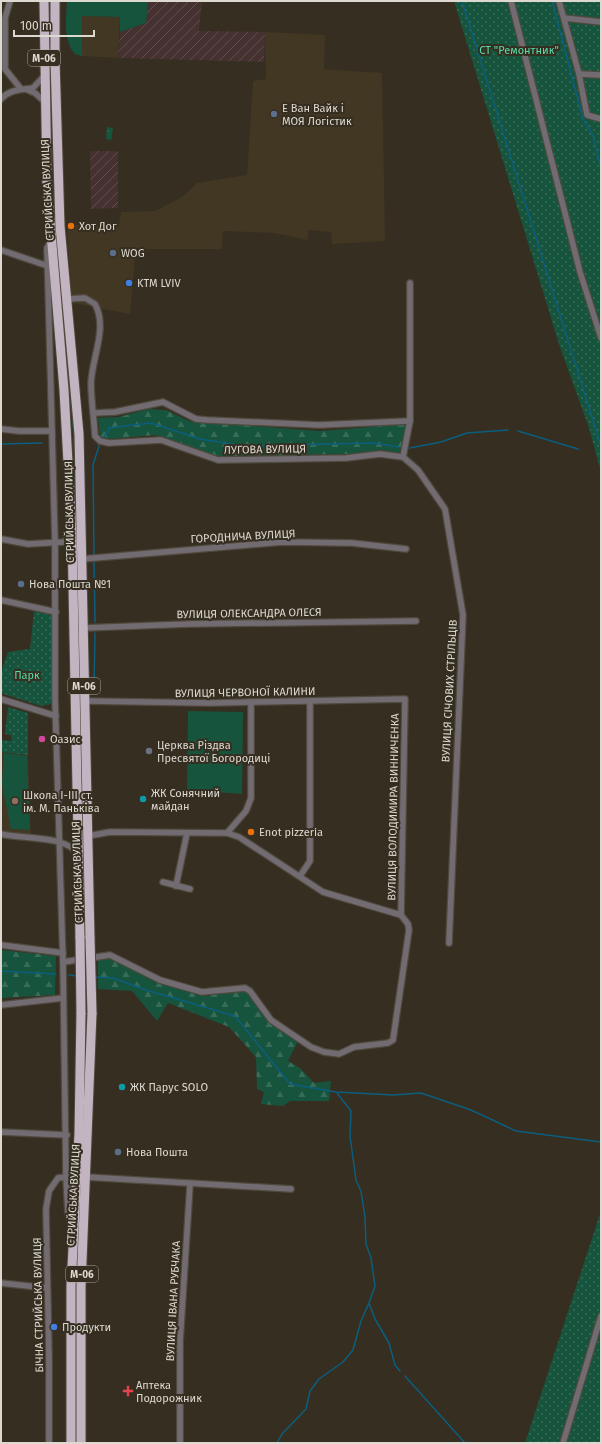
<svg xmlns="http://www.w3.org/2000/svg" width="602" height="1444" viewBox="0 0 602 1444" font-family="'Fira Sans',sans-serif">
<defs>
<pattern id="industrial-furrows" width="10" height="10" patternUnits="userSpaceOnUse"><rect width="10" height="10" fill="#453130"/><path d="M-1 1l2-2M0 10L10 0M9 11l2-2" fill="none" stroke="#5f4e4d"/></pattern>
<pattern id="forest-firs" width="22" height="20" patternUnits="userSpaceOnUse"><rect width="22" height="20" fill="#17543d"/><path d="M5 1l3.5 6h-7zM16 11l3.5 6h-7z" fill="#386c58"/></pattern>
<pattern id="wetland-marsh" width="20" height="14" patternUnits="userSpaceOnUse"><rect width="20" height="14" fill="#17543d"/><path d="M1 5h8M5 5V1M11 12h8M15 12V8" fill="none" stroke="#386c58"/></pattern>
<pattern id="park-dots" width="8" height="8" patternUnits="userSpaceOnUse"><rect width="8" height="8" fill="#17543d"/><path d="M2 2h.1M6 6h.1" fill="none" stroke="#386c58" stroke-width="1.8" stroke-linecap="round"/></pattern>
</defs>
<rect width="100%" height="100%" fill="#352e21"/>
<g fill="#423723">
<path d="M82,16L120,17L118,58L82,56Z"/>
<path d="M265,32L325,35L324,69L382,73L385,241L332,244L331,232L308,230V240L274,233L223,231L222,249H136L130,314L72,303L67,225L119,224L121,212L155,211L182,197L197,183L247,175L253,81L266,79Z"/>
<path d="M1,752L28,755L31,835L1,831Z"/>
</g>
<g fill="url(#industrial-furrows)">
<path d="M148,1H202L199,31L265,32L264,62L118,58L120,32L146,23Z"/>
<path d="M90,151H118V208L91,209Z"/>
</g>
<g fill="#17543d">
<path d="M67,1H148L146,23L120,32V17L82,16V56L75,54C63,40 66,19 67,1Z"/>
<path d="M65,342H68L76,434L81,685H78L73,434Z"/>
<path d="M78,689H80L86,937H84Z"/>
<path d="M188,711L243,712L242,794L187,790Z"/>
<path d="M4,753L27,756L30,830L11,829L2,784Z"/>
<rect x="74" y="1287" width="3" height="156"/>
</g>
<g fill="url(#forest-firs)">
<path d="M148,409L166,410L189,421L320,431L407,424L400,453L381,450L349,454L217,456L155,435L107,439L100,436L98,418L119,417Z"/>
<path d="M1,950L56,956L55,995L1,998Z"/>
<path d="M111,956L149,979L205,996L238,990L248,992L267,1019L298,1041L288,1061L300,1068L314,1083L331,1081L329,1101H290L283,1106L261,1104L264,1092L257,1089L256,1057L229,1027L168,1003L157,1021L132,991L98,989V959Z"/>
</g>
<path fill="url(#wetland-marsh)" d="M107,127L113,128L111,140L106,139Z"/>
<g fill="url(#park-dots)">
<path d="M454,1H601V472L589,428L559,344Z"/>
<path d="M34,611L51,615L52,698L51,704L41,706L1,693V672L8,652L30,649Z"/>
<path d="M8,707L28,713V755L1,752L2,740L12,741L11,735L5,734Z"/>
<path d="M601,1211V1443H525Z"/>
</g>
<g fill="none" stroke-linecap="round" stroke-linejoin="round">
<g stroke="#0b5e7e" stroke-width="1.5">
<path d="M462,1L601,446"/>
<path d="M552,1L583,119L593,136L601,168"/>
<path d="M108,428L151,423L200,439L244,446L374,443L399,447"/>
<path d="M518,431L578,449"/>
<path d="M102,440L110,428"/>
<path d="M1,444L42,443"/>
<path d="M410,448L441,442L467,433L508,430"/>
<path d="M94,556L93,465L100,443"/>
<path d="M94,560L95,622"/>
<path d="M94,688L95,633"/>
<path d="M1,971L56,974"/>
<path d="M69,975L77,976"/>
<path d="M95,977L113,978L146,990L235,1016L290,1084L336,1092L393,1095L421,1093L471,1110L516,1131L601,1142"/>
<path d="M337,1093L351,1111L350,1136L356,1180L361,1191L365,1217L366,1244L371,1258L375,1286L369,1303L375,1319L389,1343L395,1365L400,1371"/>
<path d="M405,1376L465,1443"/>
<path d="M277,1443L282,1434L306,1409L310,1391L319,1379L343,1362L353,1350L361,1321L369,1303"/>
</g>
<g stroke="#50493d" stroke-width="8">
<g id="minor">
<path d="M10,1L5,18V69L21,89"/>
<path d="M511,1L580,272L601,338"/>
<path d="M559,1L579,74L587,115L601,119"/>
<path d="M564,18L601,22"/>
<path d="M579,74L601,75"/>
<path d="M28,90L35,93L45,102"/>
<path d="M1,99C10,89 21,90 33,88L45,75"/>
<path d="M51,241L47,248L55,542V698L63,962L66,1177L68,1214L72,1229"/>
<path d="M1,250L48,266"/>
<path d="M66,299L85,298L95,304C108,328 92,357 91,383C91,400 94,418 95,436L100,441L109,443L161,440L218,460L346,458L380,454L403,457"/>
<path d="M94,413L115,412L163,402L196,419L207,420L319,425L410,421L403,457"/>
<path d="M410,421V283"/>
<path d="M1,429L19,431H52"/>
<path d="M403,457L418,470L445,509L463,615L449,943"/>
<path d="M1,539L28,544L64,542L71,535"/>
<path d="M82,559L282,542L352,543L406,549"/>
<path d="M1,600L56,612"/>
<path d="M83,628L189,624L416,621"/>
<path d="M1,699L56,716"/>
<path d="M85,701L210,703L405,699L401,915"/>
<path d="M227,833L246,811L251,798V702"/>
<path d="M1,834C21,839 66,835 78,854"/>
<path d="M300,876L310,861V701"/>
<path d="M163,882L190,889"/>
<path d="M176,886L187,833"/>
<path d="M1,945L63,953"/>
<path d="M63,962L110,955L160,980L202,992L245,988L250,991L271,1020L311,1047L324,1052L339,1054L354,1047L388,1043L393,1040L409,930L408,924L401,915L323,892L239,837L227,833L110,832L88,836"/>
<path d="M1,1005L63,998"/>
<path d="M1,1132L67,1135"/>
<path d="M86,1177L291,1189"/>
<path d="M1,1283L47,1288"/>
<path d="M49,1443V1357L46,1209L49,1191L58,1178L66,1177"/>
<path d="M180,1443V1342L190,1185"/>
<path d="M563,1443L601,1316"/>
</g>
</g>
<g stroke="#50493d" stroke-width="11">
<g id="trunk">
<path d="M44,1L47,184L64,390L72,535L80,938"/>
<path d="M55,1V60L60,226L79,434L90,938"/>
<path d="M71,1443V1286L79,1134L81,1013"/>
<path d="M81,1443V1286L92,1013"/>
</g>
</g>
<use href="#minor" stroke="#726c72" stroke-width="5.5"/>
<use href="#trunk" stroke="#c2b4c1" stroke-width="9"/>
<g stroke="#50493d" stroke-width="11" stroke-linecap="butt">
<g id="trunk-bridge">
<path d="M80,938L81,1013"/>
<path d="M90,938L92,1013"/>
</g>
</g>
<use href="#trunk-bridge" stroke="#c2b4c1" stroke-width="9"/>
</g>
<g fill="#5c6f8a" stroke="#352e21" stroke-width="1.5">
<circle cx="274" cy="114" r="4"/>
<circle cx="113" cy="253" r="4"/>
<circle cx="21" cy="584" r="4"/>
<circle cx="118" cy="1152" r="4"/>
</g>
<g fill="#e8710a" stroke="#352e21" stroke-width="1.5">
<circle cx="71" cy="226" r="4"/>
<circle cx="251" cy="832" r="4"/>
</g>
<g fill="#3f7fe0" stroke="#352e21" stroke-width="1.5">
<circle cx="129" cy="283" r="4"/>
<circle cx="54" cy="1327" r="4"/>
</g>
<circle fill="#d1479c" stroke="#352e21" stroke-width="1.5" cx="42" cy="739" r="4"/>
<circle fill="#6b7280" stroke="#352e21" stroke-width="1.5" cx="149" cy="751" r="4"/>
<g fill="#0f9aa8" stroke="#352e21" stroke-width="1.5">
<circle cx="143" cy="799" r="4"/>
<circle cx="122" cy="1087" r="4"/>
</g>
<circle fill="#8d6e63" stroke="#352e21" stroke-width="1.5" cx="15" cy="801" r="4"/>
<path fill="#e0444e" stroke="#352e21" stroke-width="1.5" d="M126 1385h4v4h4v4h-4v4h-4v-4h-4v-4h4z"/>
<g text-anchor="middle" stroke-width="4" stroke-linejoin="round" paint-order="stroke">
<g fill="#352e21" stroke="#aba69c" stroke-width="1">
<rect x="28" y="50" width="32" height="16" rx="3"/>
<rect x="68" y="678" width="32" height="16" rx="3"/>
<rect x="66" y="1266" width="32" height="16" rx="3"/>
</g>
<g font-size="10" font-weight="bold" fill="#ddd9d0">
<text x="44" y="62">М-06</text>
<text x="84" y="690">М-06</text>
<text x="82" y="1278">М-06</text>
</g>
<g font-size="11" fill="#57dda9" stroke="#352e21">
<text x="519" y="54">СТ "Ремонтник"</text>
<text x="27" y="679">Парк</text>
</g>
<g font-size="11" fill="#ddd9d0" stroke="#352e21" text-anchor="start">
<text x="282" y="112">Е Ван Вайк і<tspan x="282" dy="13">МОЯ Логістик</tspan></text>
<text x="79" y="230">Хот Дог</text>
<text x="121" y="257">WOG</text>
<text x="137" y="287">KTM LVIV</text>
<text x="29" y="588">Нова Пошта №1</text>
<text x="50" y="743">Оазис</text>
<text x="157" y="749">Церква Різдва<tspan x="157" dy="13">Пресвятої Богородиці</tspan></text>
<text x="151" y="797">ЖК Сонячний<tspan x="151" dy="13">майдан</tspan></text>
<text x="23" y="799">Школа І-ІІІ ст.<tspan x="23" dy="13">ім. М. Паньківа</tspan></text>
<text x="259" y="836">Enot pizzeria</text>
<text x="130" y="1091">ЖК Парус SOLO</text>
<text x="126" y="1156">Нова Пошта</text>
<text x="62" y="1331">Продукти</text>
<text x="136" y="1389">Аптека<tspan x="136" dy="13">Подорожник</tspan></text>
</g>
<g font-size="11" fill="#ddd9d0" stroke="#352e21">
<text transform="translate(47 190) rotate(-93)" y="4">СТРИЙСЬКА ВУЛИЦЯ</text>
<text transform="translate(265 449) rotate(-1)" y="4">ЛУГОВА ВУЛИЦЯ</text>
<text transform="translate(69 512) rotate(-91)" y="4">СТРИЙСЬКА ВУЛИЦЯ</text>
<text transform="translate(243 536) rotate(-3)" y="4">ГОРОДНИЧА ВУЛИЦЯ</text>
<text transform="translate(249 613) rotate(-1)" y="4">ВУЛИЦЯ ОЛЕКСАНДРА ОЛЕСЯ</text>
<text transform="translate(449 691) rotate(-87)" y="4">ВУЛИЦЯ СІЧОВИХ СТРІЛЬЦІВ</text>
<text transform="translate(245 692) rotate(-1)" y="4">ВУЛИЦЯ ЧЕРВОНОЇ КАЛИНИ</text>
<text transform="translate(393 807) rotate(-89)" y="4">ВУЛИЦЯ ВОЛОДИМИРА ВИННИЧЕНКА</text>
<text transform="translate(77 872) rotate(-92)" y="4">СТРИЙСЬКА ВУЛИЦЯ</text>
<text transform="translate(73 1195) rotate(-87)" y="4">СТРИЙСЬКА ВУЛИЦЯ</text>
<text transform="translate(173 1301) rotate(-87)" y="4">ВУЛИЦЯ ІВАНА РУБЧАКА</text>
<text transform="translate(38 1305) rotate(-91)" y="4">БІЧНА СТРИЙСЬКА ВУЛИЦЯ</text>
</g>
</g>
<rect width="602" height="1444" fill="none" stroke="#ddd9d0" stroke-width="4"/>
<path d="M14 30v6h80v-6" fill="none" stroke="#ddd9d0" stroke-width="2"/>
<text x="20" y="30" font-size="12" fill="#ddd9d0" stroke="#352e21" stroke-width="3" paint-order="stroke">100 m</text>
</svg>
